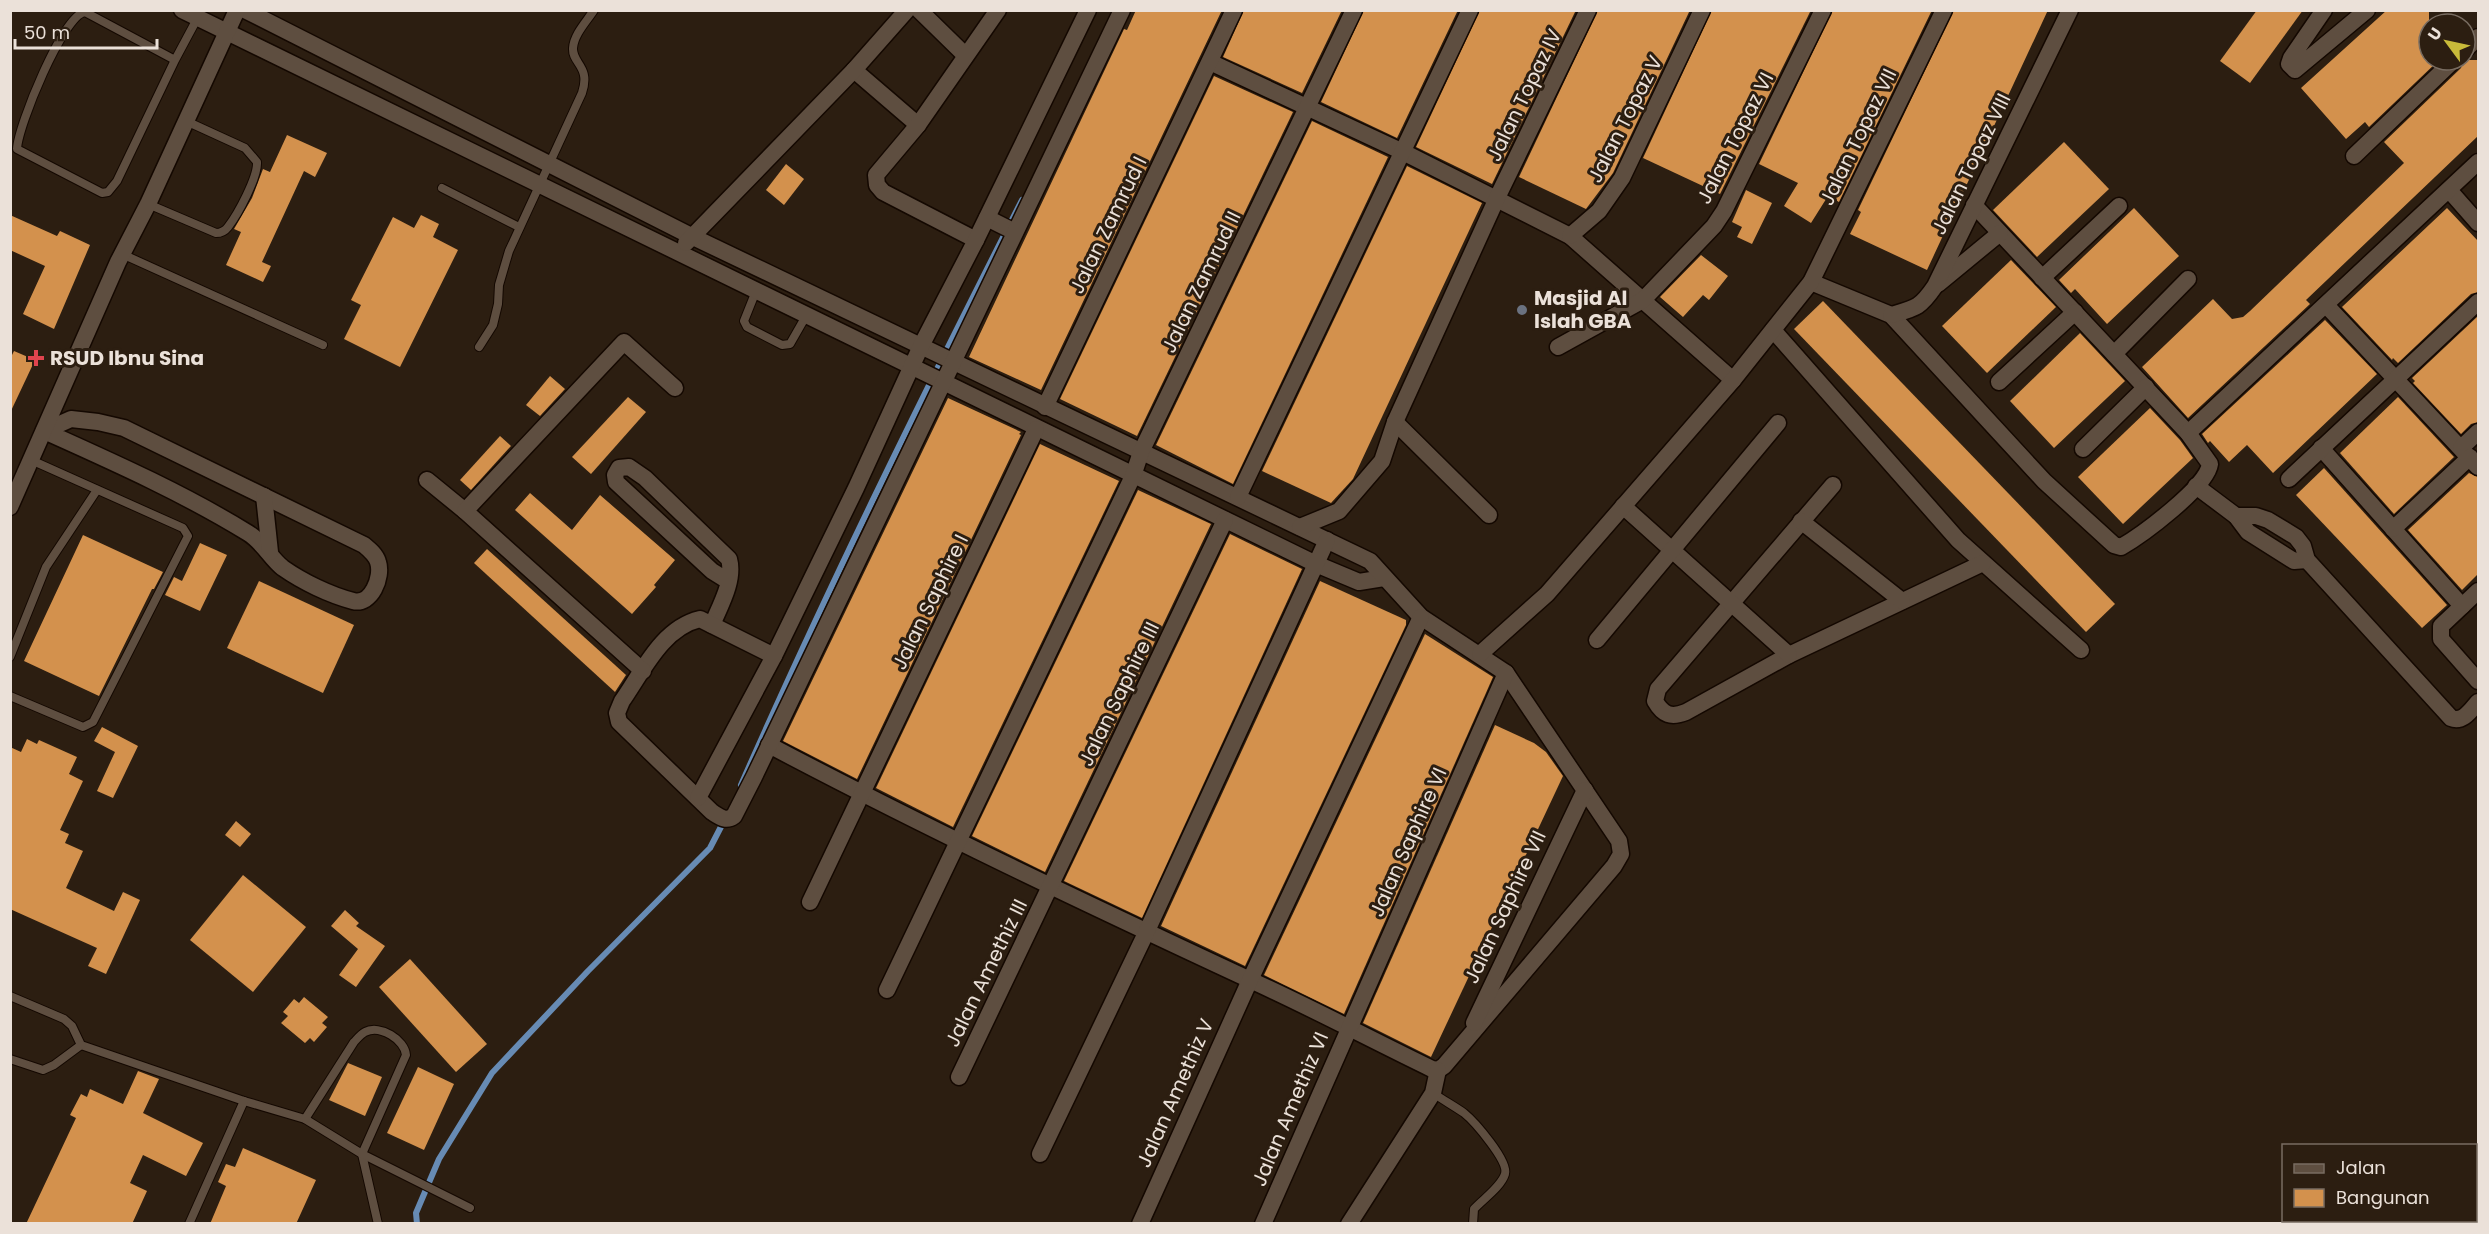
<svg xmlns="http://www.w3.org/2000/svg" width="2489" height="1234" viewBox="0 0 2489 1234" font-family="Poppins,sans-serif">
<rect width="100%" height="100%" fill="#2c1e11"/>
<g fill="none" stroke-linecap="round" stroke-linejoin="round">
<g stroke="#678bb4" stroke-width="6">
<path d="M741,785C828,587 924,393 1022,200"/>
<path d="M417,1224L416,1213L439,1159L492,1073L588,971L710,848L725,819"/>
</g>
</g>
<g fill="#d3914d">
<path d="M1136,10H1222L1041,390L969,357L1124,29L1127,30Z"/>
<path d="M1244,10H1342L1302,93L1223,57Z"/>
<path d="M1364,10H1458L1397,138L1321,102Z"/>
<path d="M1480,10H1576L1492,184L1416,147Z"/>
<path d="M1598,10H1690L1613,173L1586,209L1519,177Z"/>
<path d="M1712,10H1811L1720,194L1643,158Z"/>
<path d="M1833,10H1932L1839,202L1828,196L1811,223L1784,206L1798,183L1759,164Z"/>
<path d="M1954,10H2048L1927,270L1850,234L1861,212L1858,210Z"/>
<path d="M2257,10H2303L2250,83L2220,61Z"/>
<path d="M2387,10H2429V60H2439L2369,127L2365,122L2346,139L2301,88Z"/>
<path d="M2464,60H2478V136L2306,300L2310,304L2188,418L2142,367L2213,299L2232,319L2243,317L2250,311L2404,163L2384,142L2461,68Z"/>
<path d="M1214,76L1293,112L1137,436L1060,399Z"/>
<path d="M1312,121L1388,157L1233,484L1156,445Z"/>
<path d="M287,135L327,153L315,177L304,171L262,262L271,266L263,282L226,265L241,232L234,229L252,198L263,169L270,172Z"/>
<path d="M2064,142L2109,189L2037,257L1993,210Z"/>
<path d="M786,164L804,179L784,205L766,190Z"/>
<path d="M1407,166L1482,203L1353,479L1331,503L1262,471Z"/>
<path d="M1746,190L1772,203L1752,244L1737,237L1742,227L1732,222Z"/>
<path d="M2134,208L2179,256L2107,324L2075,289L2071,293L2059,280Z"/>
<path d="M2447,208L2478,241V292L2471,294L2398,363L2393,358L2392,360L2342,307Z"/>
<path d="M10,215L57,236L60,231L90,245L54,329L23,314L45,266L10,250Z"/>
<path d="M421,215L439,224L433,237L458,250L400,367L344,339L361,305L351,300L393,217L414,228Z"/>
<path d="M1701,255L1728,276L1709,300L1703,295L1683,317L1660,297Z"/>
<path d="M2011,260L2056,307L1987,373L1942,326Z"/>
<path d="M1823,301L2115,604L2086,632L1794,329Z"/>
<path d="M2478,316V422L2471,424L2461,434L2413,383L2415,381L2412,378Z"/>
<path d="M2325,320L2377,374L2273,473L2247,445L2229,462L2210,441L2208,443L2202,434Z"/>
<path d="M2080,333L2125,381L2054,448L2010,401Z"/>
<path d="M14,351L35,360L10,413V359Z"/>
<path d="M550,376L565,389L540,416L526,405Z"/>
<path d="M628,397L646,412L591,474L572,457Z"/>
<path d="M2398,397L2454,457L2394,514L2340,453Z"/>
<path d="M948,398L1021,432L1019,434L1021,435L857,779L783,741Z"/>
<path d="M2150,408L2180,440L2193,458L2123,524L2078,477Z"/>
<path d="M500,436L511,446L471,490L460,480Z"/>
<path d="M1040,444L1119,481L953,827L876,788Z"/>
<path d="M2324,468L2447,605L2422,628L2296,495Z"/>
<path d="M2469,473L2478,477V574L2462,590L2408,530Z"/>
<path d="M1138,490L1211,524L1045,872L972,836Z"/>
<path d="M530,493L572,530L600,495L675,560L654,585L656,587L632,614L515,510Z"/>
<path d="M1230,534L1302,569L1142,918L1064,881Z"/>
<path d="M83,535L163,572L154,589H152L99,696L24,661Z"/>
<path d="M200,543L227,555L200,611L165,595L174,577L182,581Z"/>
<path d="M487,549L626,675L615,692L474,563Z"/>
<path d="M259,581L354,625L323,693L227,648Z"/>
<path d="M1320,581L1406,620V625L1245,966L1161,926Z"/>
<path d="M1425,634L1493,677L1344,1014L1264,975Z"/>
<path d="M1495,725L1534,743L1546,752L1563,776L1431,1057L1363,1023Z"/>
<path d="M102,727L138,746L113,798L97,791L115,752L94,741Z"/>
<path d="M27,739L37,744L39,740L77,757L69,774L83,781L60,830L69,834L65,843L83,851L66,888L114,911L123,892L140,900L106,974L88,966L97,948L10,909V747L21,752Z"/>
<path d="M236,821L251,834L240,847L225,835Z"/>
<path d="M243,875L306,927L253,992L190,940Z"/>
<path d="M345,910L359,923L356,926L385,946L356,987L339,975L358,949L331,926Z"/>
<path d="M410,959L487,1044L456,1072L379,987Z"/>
<path d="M304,997L328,1017L322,1023L327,1027L314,1042L310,1038L305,1043L281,1023L288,1016L283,1012L294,999L299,1003Z"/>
<path d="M348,1063L382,1077L365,1116L329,1100Z"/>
<path d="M418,1067L454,1084L424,1150L387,1133Z"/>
<path d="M138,1071L159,1079L143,1113L203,1143L186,1176L143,1155L130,1183L147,1191L132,1224H26L76,1118L70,1115L81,1094L87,1097L90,1089L123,1104Z"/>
<path d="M243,1148L316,1180L296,1224H210L226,1186L218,1182L226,1164L235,1167Z"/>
</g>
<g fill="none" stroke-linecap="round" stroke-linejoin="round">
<g stroke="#140801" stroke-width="10">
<g id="service">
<path d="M175,60L85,12C63,15 18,126 17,149L102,193L108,192L117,181L175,60L198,17"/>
<path d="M442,188L519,227"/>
<path d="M148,204L216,233C221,233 225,231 228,227C238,214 258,177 257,162L245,148L186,121"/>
<path d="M122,254L323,345"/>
<path d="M756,291L744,321L747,327L782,345L790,344L806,316"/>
<path d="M479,347L493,325L498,304L499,285L509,251L582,93C591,66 572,64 573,48C574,34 587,21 594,10"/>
<path d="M10,657L46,567L97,490"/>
<path d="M10,696L83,727L93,722L188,536L183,528L31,460"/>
<path d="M10,996L64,1019L72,1026L81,1045L244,1101L305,1119L362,1154L378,1224"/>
<path d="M10,1059L43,1070L54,1065L81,1045"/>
<path d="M1433,1093C1443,1100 1454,1106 1464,1113C1474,1121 1509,1161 1505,1174C1501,1187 1483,1199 1474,1209L1473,1224"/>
<path d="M305,1119L354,1042C357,1039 361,1034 365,1032C380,1024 405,1040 406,1055L362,1154L470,1208"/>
<path d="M189,1224L244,1101"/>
</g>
</g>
<g stroke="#140801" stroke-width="19">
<g id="minor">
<path d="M182,10L1316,564L1359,582L1384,578"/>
<path d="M245,10L691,236L1370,561L1421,617L1506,673L1619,841L1621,854L1614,866L1444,1066L1438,1070L1432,1069C1370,1039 1310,1007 1248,979C1087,904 926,828 769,745"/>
<path d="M919,10L965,55"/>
<path d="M2324,10L2291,58L2289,64L2295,70L2367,10"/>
<path d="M2465,50L2478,37"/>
<path d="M1210,62L1403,152L1570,236L1733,380"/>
<path d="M854,70L918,125"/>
<path d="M2354,156L2454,60"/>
<path d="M2449,190L2478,223"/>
<path d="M987,218L1015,232"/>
<path d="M1570,236L1599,211L1622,178L1702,10"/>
<path d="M976,240L883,192L877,185L876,175L918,125L998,10"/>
<path d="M686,243L854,70L907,10"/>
<path d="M2042,278L2119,206"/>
<path d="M1811,282L1891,315L2044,481L2114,545L2121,547C2142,535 2207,487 2210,464L2188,433L1974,205"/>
<path d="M1938,284L2000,233"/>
<path d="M2326,305L2478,467"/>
<path d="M1891,315C1916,308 1920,308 1935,286L2070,10"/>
<path d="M1773,330L1958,540L2081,650"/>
<path d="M1558,347L1643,300L1714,226L1724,211L1823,10"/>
<path d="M2114,354L2188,279"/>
<path d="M1999,382L2075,312"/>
<path d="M1045,407L1234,10"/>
<path d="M71,419L98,422L124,428L364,545C370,550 376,555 378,562C383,577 371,606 353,601C330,595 303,582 283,568C271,559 263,542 248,533C183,493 113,462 44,431Z"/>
<path d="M1395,422L1489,515"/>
<path d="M2188,433L2478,162"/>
<path d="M2321,448L2462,606"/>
<path d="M2461,448L2478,432"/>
<path d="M2083,449L2146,387"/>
<path d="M2289,479L2478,302"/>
<path d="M427,480L465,511"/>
<path d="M1833,485L1658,689L1655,701C1663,715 1671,718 1686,712L1789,655L1983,563"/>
<path d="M2196,486L2236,516L2248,532L2294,561L2307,560"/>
<path d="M264,496L270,552"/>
<path d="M1238,497L1470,10"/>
<path d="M1623,506L1789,655"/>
<path d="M10,507L118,262L148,204L237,10"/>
<path d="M2236,516H2256L2268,520L2296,537L2303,546L2307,560L2451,718C2463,723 2471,710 2478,702"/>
<path d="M1801,521L1902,601"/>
<path d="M1300,527L1339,511L1382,461L1395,422L1497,198L1588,10"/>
<path d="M2393,529L2470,457"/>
<path d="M2478,591L2441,626V639L2478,681"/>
<path d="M712,625C720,606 735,580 729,559L645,478L629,467L619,468L615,475L616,482L712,571L728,581"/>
<path d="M1597,640L1778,423"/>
<path d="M1480,654L1547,594L1733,380L1811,282L1944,10"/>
<path d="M774,656L700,619C662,628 643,671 622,701L617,713L619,722L712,812C720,817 726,822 734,816L754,777L1122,10"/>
<path d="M643,671L465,511L624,342L675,388"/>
<path d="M698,798L774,656L856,488L921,346L976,240L1088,10"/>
<path d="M810,902L1036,429"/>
<path d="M887,990L1133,476L1141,452L1354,10"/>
<path d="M1474,1023L1585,790"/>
<path d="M959,1077L1225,520"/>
<path d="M1040,1154L1146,933L1327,540"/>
<path d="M1140,1224L1250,980L1421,617"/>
<path d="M1263,1224L1506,673"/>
<path d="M1349,1224L1433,1093L1438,1070"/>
</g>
</g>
<use href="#service" stroke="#5e4e40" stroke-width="8"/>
<use href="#minor" stroke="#5e4e40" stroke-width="16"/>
</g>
<circle fill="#6b7280" stroke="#2c1e11" stroke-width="2" cx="1522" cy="310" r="6"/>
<path fill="#e0444e" stroke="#2c1e11" stroke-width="2" d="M33 349h6v6h6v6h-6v6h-6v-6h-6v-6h6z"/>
<g text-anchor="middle" stroke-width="6" stroke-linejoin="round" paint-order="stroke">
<g font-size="20" fill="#ebe1d9" stroke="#2c1e11">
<text transform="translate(1524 95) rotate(-64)" y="7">Jalan Topaz IV</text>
<text transform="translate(1625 119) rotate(-63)" y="7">Jalan Topaz V</text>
<text transform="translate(1858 137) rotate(-64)" y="7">Jalan Topaz VII</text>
<text transform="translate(1735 138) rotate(-63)" y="7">Jalan Topaz VI</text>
<text transform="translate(1971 164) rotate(-64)" y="7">Jalan Topaz VIII</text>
<text transform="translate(1108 225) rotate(-64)" y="7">Jalan Zamrud I</text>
<text transform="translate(1201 282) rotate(-64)" y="7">Jalan Zamrud II</text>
<text transform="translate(930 602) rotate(-64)" y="7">Jalan Saphire I</text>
<text transform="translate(1119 694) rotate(-64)" y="7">Jalan Saphire III</text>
<text transform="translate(1408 842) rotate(-66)" y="7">Jalan Saphire VI</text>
<text transform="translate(1505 907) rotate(-65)" y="7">Jalan Saphire VII</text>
<text transform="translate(986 973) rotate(-64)" y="7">Jalan Amethiz III</text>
<text transform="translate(1175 1093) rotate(-66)" y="7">Jalan Amethiz V</text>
<text transform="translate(1290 1109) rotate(-67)" y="7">Jalan Amethiz VI</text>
</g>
<g font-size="20" font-weight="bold" fill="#ebe1d9" stroke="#2c1e11" text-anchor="start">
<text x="1534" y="305">Masjid Al<tspan x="1534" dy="23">Islah GBA</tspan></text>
<text x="50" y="365">RSUD Ibnu Sina</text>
</g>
</g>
<rect width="2489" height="1234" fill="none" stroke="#ebe1d9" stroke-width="24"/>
<rect x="2282" y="1144" width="195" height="78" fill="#2c1e11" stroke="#786c61" stroke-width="1.5"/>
<rect x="2294" y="1164" width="30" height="9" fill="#5e4e40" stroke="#786c61" stroke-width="1.5"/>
<text x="2336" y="1174" font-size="18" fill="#ebe1d9">Jalan</text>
<rect x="2294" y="1189" width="30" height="18" fill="#d3914d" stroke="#786c61" stroke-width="1.5"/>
<text x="2336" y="1204" font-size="18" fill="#ebe1d9">Bangunan</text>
<g transform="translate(2447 42) rotate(303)"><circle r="28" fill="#2c1e11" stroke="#786c61" stroke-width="1.5"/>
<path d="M0-4.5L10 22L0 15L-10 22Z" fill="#c9bb3a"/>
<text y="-9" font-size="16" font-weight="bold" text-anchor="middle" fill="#ebe1d9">U</text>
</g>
<path d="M15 39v9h142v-9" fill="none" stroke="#ebe1d9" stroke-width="3"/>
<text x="24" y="39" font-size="18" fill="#ebe1d9" stroke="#2c1e11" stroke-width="4.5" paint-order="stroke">50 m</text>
</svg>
